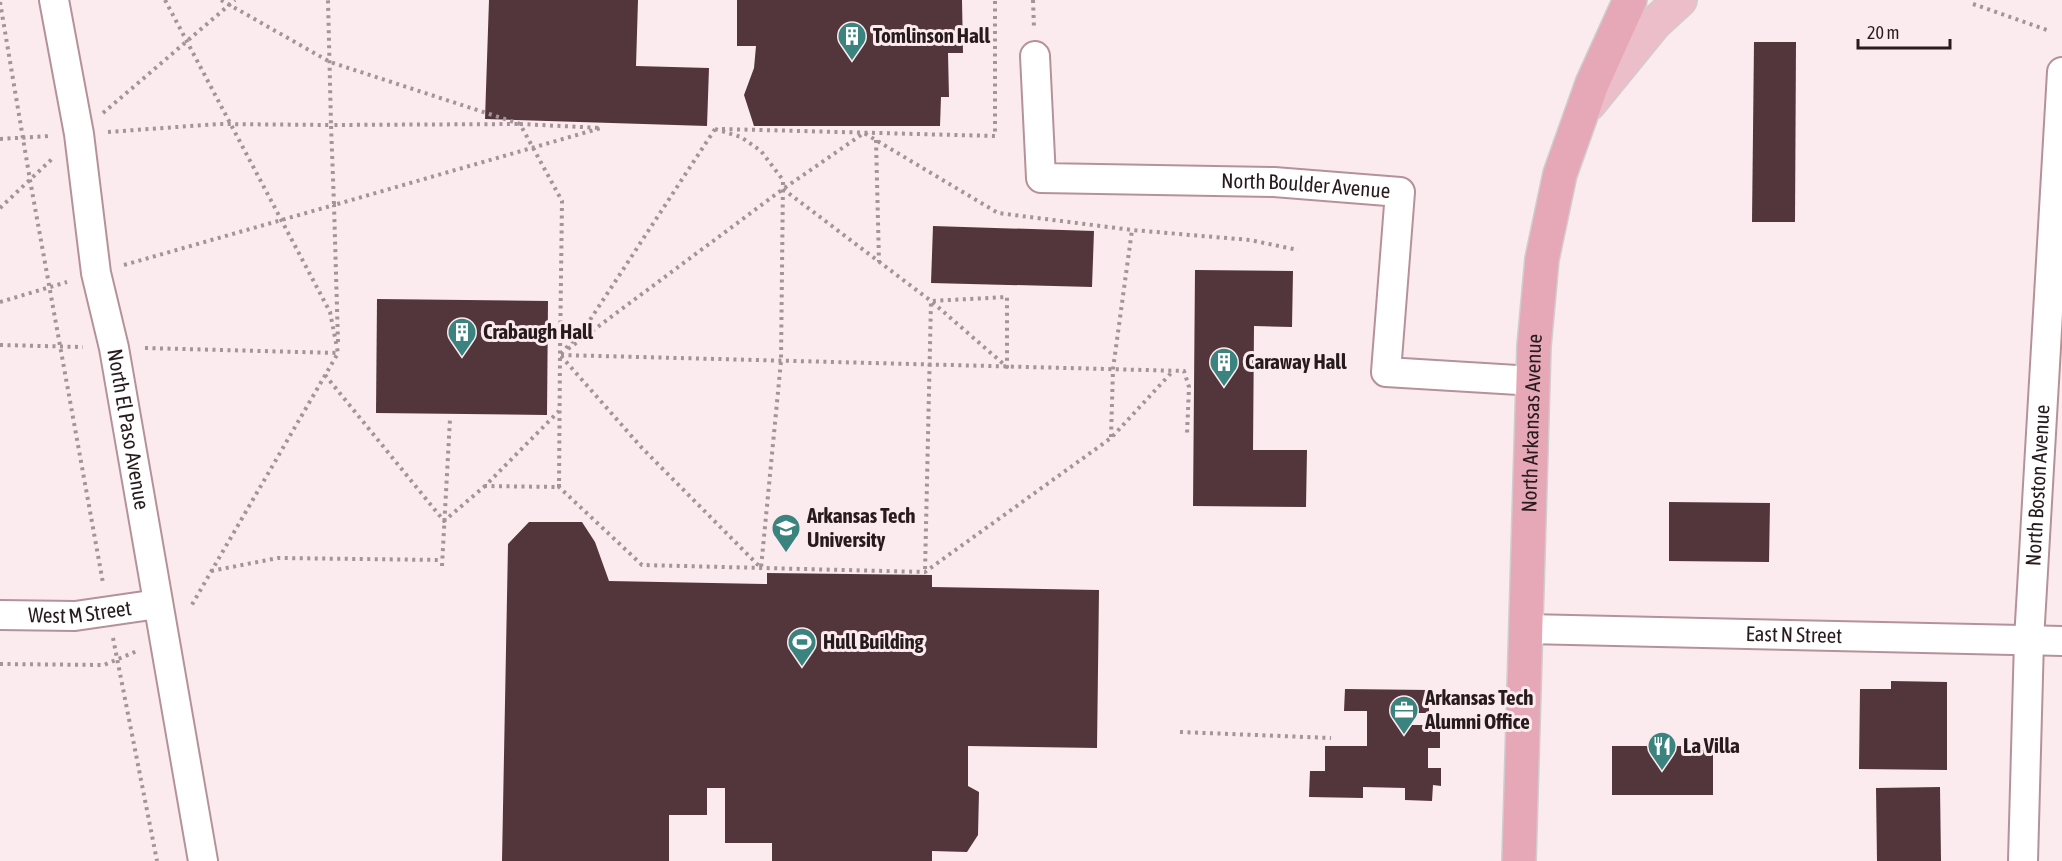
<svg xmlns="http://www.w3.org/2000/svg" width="2062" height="861" viewBox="0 0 2062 861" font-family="'Asap Condensed',sans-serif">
<rect width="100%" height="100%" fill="#fbebee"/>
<g fill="#53363c">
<path d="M489,0H638L636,66L709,68L707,126L485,119Z"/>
<path d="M737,0H962L963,53H948L949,97H941L940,126H754L744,95L754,68L756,46H737Z"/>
<path d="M1754,42H1796L1795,222H1752Z"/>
<path d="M933,226L1094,231L1092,287L931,283Z"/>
<path d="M1195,270L1293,271L1292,327L1254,326L1253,450H1307L1306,507L1193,506Z"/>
<path d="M377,299L548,301L547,415L376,413Z"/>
<path d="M1669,502L1770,503L1769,562L1669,561Z"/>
<path d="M529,522H582L595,542L609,581L767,584V573L932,575V587L1099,590L1097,748L968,746V786L979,792L978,835L967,852L932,851V861H772V843H725V788H707V815H669V861H502L508,544Z"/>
<path d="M1891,681L1947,682V770L1859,769L1860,689H1891Z"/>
<path d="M1345,689L1429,690V713H1411V725H1440V748H1428V768H1441V786L1433,785L1432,801L1405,800V788L1363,787V798L1309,797L1310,771H1325V746H1367V711H1344Z"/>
<rect x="1612" y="746" width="101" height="49"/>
<path d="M1940,787L1941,861H1877L1876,788Z"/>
</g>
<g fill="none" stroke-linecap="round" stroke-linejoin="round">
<g stroke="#b59299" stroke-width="32">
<g id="minor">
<path id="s1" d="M54,0L79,134L96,273L114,348L203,861"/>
<path id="s2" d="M1035,56L1041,178L1274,182L1400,192L1386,372L1533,381"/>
<path id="s3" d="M0,615L75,616L158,604"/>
<path id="s4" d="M1527,629L2062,641"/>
<path id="s5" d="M2023,861L2029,640L2062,72"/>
</g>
</g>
<g stroke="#d0cdce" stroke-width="36">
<path id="primary" d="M1589,104L1655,23L1680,0"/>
</g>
<g stroke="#d0cdce" stroke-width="36">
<g id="trunk">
<path id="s6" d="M1519,861L1534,346L1542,259L1560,174L1592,84L1630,0"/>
</g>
</g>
<g stroke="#a29497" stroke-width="4" stroke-dasharray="3 4.5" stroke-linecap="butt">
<path d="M165,0L330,312L338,353L190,608"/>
<path d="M221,0L330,62L520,124L562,201L560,354"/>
<path d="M1033,0L1034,28"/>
<path d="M0,2L30,180L103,583"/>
<path d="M1973,4L2047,30"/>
<path d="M103,113L235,0"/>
<path d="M520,124L601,128L334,205L331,125Z"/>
<path d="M715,129L588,323L560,355L559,487L642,565L925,572L1111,438L1173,371"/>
<path d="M715,129L741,137L761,151L783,180L781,361L761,568"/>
<path d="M722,129L995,136V0"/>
<path d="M108,132L218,124L331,125L328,0"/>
<path d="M0,139L50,136"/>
<path d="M876,140L879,262"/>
<path d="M783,189L931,301L1007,367V297L931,301L925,572"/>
<path d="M0,208L53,158"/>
<path d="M124,265L334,205L338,342"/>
<path d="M0,302L67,282"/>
<path d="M0,345L83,347"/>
<path d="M145,348L338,353"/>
<path d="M568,349L783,189L864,133L998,213L1132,230L1250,240L1298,250"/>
<path d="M561,355L1184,371L1189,387L1187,434"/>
<path d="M561,356L642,448L761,568"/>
<path d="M325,375L444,521L485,486"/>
<path d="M1111,437L1113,369L1132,230"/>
<path d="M559,484V487L485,486L559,411"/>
<path d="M442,566L450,419"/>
<path d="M211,571L278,558L442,560"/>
<path d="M113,638L157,861"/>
<path d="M0,664L104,665L137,651"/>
<path d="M1180,732L1331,738"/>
</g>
<use href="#minor" stroke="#fff" stroke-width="28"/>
<use href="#primary" stroke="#ecbec9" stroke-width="33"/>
<use href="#trunk" stroke="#e6a8b7" stroke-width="33"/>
</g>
<defs>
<g id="building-pin" transform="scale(1.5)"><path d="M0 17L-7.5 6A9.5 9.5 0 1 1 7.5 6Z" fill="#3b837f" stroke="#fbebee"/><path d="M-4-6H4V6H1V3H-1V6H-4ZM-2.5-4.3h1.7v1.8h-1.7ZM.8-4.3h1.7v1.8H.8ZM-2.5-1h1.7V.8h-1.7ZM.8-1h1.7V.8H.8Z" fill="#fff"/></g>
<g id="university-pin" transform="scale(1.5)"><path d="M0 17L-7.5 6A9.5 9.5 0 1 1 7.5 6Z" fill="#3b837f" stroke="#fbebee"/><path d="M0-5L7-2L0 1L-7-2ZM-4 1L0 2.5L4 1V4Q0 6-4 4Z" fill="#fff"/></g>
<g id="stadium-pin" transform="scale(1.5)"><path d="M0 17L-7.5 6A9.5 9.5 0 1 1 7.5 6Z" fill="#3b837f" stroke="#fbebee"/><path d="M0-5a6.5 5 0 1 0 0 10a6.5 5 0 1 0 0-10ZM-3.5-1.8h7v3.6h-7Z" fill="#fff"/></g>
<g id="office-pin" transform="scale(1.5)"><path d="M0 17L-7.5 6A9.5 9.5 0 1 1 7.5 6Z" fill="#3b837f" stroke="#fbebee"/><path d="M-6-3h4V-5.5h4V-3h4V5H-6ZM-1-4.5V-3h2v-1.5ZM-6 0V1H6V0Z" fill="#fff"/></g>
<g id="restaurant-pin" transform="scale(1.5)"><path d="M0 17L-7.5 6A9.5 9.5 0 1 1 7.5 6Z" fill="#3b837f" stroke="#fbebee"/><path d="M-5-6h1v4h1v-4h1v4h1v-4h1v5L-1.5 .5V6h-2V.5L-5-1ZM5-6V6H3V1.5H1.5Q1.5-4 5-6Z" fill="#fff"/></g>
</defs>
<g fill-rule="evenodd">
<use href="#building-pin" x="852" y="36"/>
<use href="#building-pin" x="462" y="332"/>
<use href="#building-pin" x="1224" y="362"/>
<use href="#university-pin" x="786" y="528"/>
<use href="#stadium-pin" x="802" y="642"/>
<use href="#office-pin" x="1404" y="710"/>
<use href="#restaurant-pin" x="1662" y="746"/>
</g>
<g text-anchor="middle" stroke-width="6" stroke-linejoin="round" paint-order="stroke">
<g font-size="21" font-weight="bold" fill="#281b1e" stroke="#fbebee" text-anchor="start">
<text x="873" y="43">Tomlinson Hall</text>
<text x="483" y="339">Crabaugh Hall</text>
<text x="1245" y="369">Caraway Hall</text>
<text x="807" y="523">Arkansas Tech<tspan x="807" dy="24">University</tspan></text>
<text x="823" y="649">Hull Building</text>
<text x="1425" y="705">Arkansas Tech<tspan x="1425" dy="24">Alumni Office</tspan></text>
<text x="1683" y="753">La Villa</text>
</g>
<g font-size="21" fill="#281b1e" stroke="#fbebee">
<text dy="7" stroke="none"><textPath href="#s2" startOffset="387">North Boulder Avenue</textPath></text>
<text dy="7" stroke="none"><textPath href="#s6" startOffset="438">North Arkansas Avenue</textPath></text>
<text dy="7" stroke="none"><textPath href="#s1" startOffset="436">North El Paso Avenue</textPath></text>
<text dy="7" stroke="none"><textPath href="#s5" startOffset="376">North Boston Avenue</textPath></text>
<text dy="7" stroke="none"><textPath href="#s3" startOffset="80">West M Street</textPath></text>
<text dy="7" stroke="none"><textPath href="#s4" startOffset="267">East N Street</textPath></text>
</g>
</g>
<path d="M1858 39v9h92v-9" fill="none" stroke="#281b1e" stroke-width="3"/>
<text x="1867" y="39" font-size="18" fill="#281b1e" stroke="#fbebee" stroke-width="4.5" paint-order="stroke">20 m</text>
</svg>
